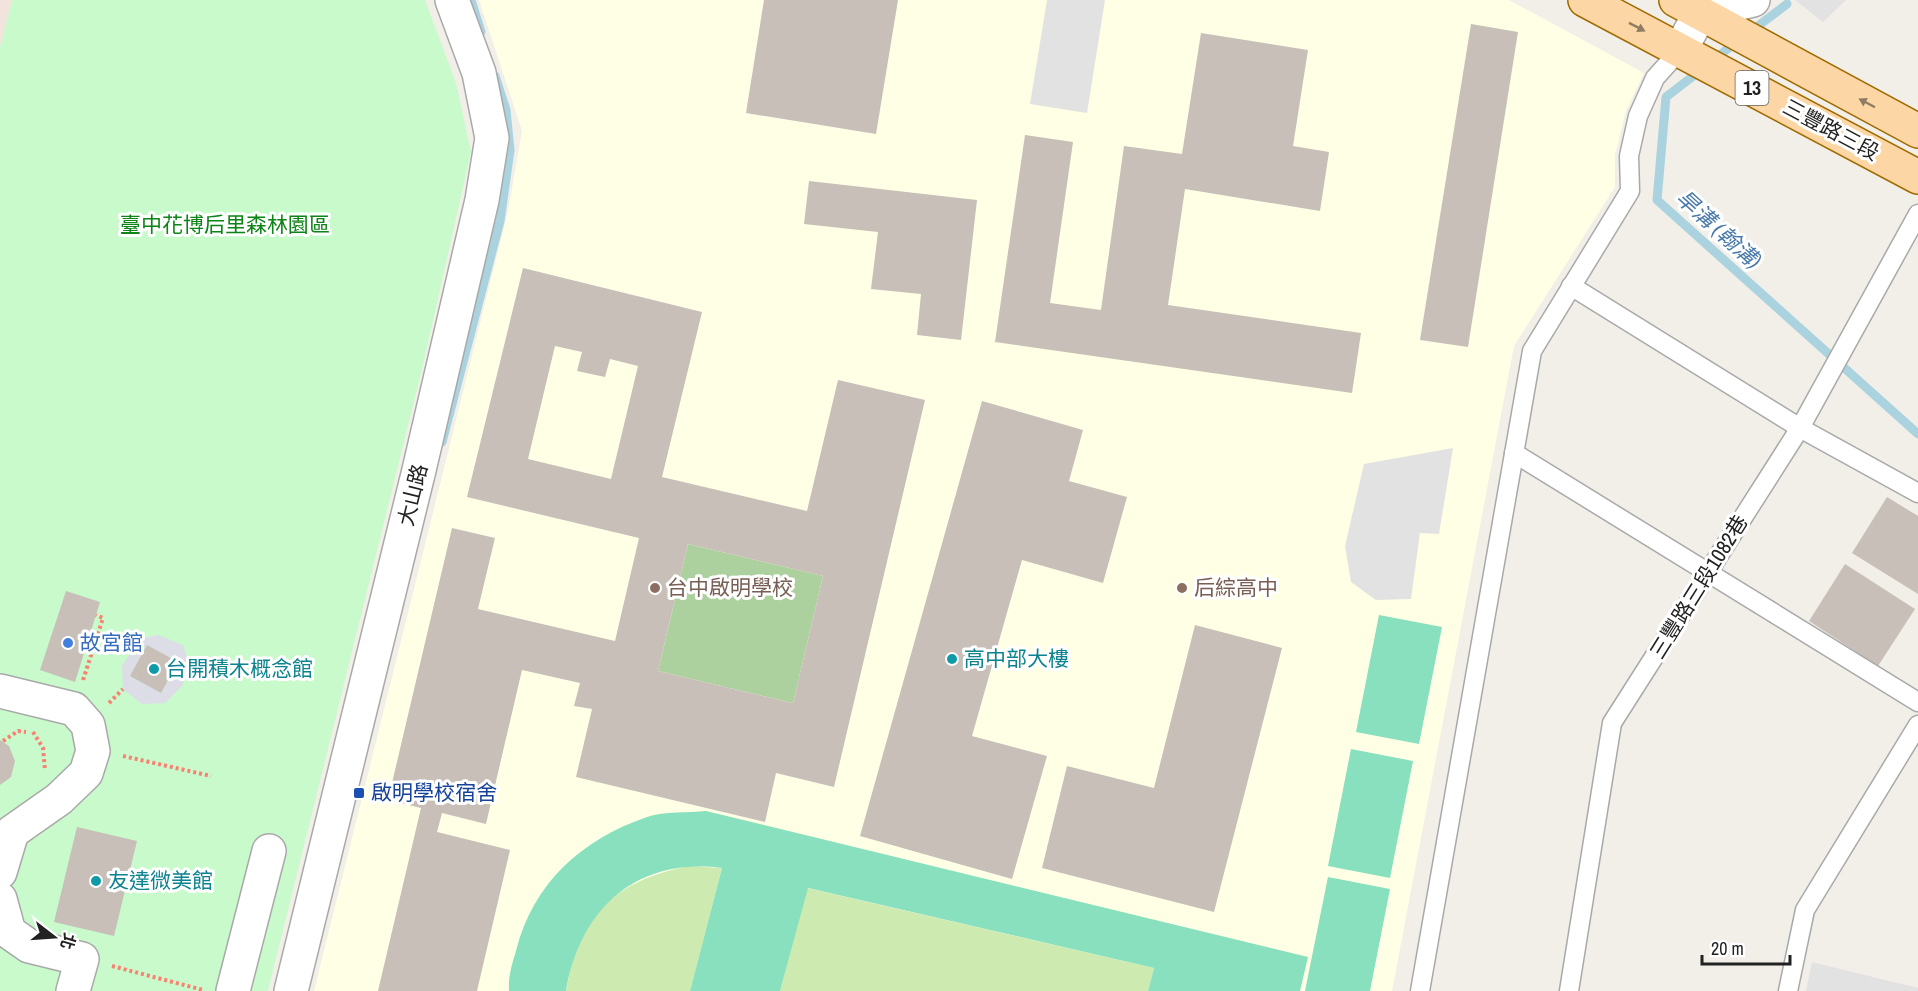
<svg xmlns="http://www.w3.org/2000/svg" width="1918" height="991" viewBox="0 0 1918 991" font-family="'Archivo Narrow','Noto Sans TC',sans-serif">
<rect width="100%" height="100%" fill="#f2efe9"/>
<path fill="#ffffe5" d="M479,0H1509L1644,73L1626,111L1615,155V187L1514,346L1392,991H314L508,211L522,131Z"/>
<path fill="#f3e3dd" d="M0,0H12L0,47Z"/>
<g fill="#cdebb0">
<path d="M689,866L722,868L690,991H566C579,915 614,881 689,866Z"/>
<path d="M807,888L1154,968L1148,991H780Z"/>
</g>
<path fill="#add19e" d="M688,544L823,576L793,703L658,671Z"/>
<path fill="#c8facc" d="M12,0H425L456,83L471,152L423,365L268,991H0V47Z"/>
<g fill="#88e0be">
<path d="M1379,615L1442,627L1419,744L1356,732Z"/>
<path d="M1351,749L1413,761L1390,878L1328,866Z"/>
<path d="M706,811L1308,957L1300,991H1148L1154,968L808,888L780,991H690L722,868C636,857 580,909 566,991H509C508,977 512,964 516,951C533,883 582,839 647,817C665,811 688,813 706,811Z"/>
<path d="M1328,877L1390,889L1370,991H1305Z"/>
</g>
<g fill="#e2e2e2">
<path d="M1047,0H1105L1087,113L1030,104Z"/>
<path d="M1795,0H1846L1823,22Z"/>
<path d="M1453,448L1439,534L1420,533L1411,599L1376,600L1351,582L1345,546L1364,464Z"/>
<path d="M1812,962L1918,988V991H1806Z"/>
</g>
<path fill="#dddde8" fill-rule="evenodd" d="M158,635L183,645L188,661L183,685L165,703L142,704L123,689L122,666L139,639ZM147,645L178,662L161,693L130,676Z"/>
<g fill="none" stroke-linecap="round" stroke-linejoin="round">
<g stroke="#aad3df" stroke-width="9">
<path d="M471,0L481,32"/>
<path d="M1750,32L1787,4"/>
<path d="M1712,61L1739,40"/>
<path d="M1701,70L1666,97L1657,200L1918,434"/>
<path d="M442,442L500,221L510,150L506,110L495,76"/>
</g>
</g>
<g fill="#c7bfb8" fill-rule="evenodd">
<path d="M764,0H898L876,134L746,113Z"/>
<path d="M1471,24L1518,32L1468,347L1420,340Z"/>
<path d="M1201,33L1308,50L1293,146L1329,152L1320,211L1185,189L1168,305L1361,333L1352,393L995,342L1025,135L1073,142L1050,303L1101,310L1124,146L1182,154Z"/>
<path d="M809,181L977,200L961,340L917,335L921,294L871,289L878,232L804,224Z"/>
<path d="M523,268L702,312L662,477L807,511L838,380L925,400L834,787L776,773L765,822L576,777L592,709L574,706L580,683L522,670L486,824L442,813L437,832L510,850L477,991H378L421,808L388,800L452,528L495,538L478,609L615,641L639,538L467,497ZM555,346L582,352L577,371L605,377L610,359L638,366L611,479L528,459ZM688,544L823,576L793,703L658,671Z"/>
<path d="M982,401L1083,430L1069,481L1127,497L1103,583L1022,560L972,736L1047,756L1012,879L860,836Z"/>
<path d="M1887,497L1918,516V594L1852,553Z"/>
<path d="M1845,564L1915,609L1878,666L1809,621Z"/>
<path d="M66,591L100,602L75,682L40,670Z"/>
<path d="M1195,625L1282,648L1214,912L1042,868L1067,766L1154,788Z"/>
<path d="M147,645L178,662L161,693L130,676Z"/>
<path d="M0,740L9,746L15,761L11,777L0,785Z"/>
<path d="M77,827L137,841L114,936L54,922Z"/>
</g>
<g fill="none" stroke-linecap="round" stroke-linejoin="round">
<g stroke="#a9a9a9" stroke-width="21">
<g id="lane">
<path d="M1571,286L1800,428L1918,493"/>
<path d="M1514,453L1918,702"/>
<path d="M1420,991L1532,351L1630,191L1629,156L1638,116L1655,78L1681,49"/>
<path d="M1569,991L1612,723L1800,428L1918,214"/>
<path d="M1788,991L1805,910L1918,725"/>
</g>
</g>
<g stroke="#a9a9a9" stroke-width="36">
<g id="street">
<path d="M1681,49L1700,13L1753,0"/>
<path d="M0,691L74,709L88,725L93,751L86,773L59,799L12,832L0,872"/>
<path d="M0,899L9,932L29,946L82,959L73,991"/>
<path d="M233,991L269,851"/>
<path d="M291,991L419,470L482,200L492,138L479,73L452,0"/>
</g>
</g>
<g stroke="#a06b00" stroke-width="36">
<g id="primary">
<path d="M1585,0L1918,177"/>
<path d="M1676,0L1918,131"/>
</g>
</g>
<g stroke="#fa8072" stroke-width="4" stroke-dasharray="3 3" stroke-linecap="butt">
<path d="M83,680L103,618L96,615"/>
<path d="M109,703L123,689"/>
<path d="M33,732L43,748L45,770"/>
<path d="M3,741L18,731L26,732"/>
<path d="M123,756L211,776"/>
<path d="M112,966L203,990"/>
</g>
<use href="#lane" stroke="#fff" stroke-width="18"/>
<use href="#street" stroke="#fff" stroke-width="33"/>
<use href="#primary" stroke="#fcd6a4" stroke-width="33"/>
</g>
<defs><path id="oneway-solid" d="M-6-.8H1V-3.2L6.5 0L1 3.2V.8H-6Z" transform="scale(1.5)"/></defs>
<g fill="#8f7c63">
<use href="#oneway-solid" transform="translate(1637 27) rotate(27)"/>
<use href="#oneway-solid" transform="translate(1867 103) rotate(-152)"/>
</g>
<g fill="#8d6e63" stroke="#fff" stroke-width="2">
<circle cx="655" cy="588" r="6"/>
<circle cx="1182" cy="588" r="6"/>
</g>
<circle fill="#3f7fe0" stroke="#fff" stroke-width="2" cx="68" cy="643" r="6"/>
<g fill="#0f9aa8" stroke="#fff" stroke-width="2">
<circle cx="952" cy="659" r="6"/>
<circle cx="154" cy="669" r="6"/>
<circle cx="96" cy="881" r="6"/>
</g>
<rect fill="#1a4fb4" stroke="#fff" stroke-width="2" x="353" y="787" width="12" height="12" rx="3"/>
<g text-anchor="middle" stroke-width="6" stroke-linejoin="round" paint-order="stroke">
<rect fill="#fff" stroke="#646464" stroke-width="1.5" x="1735.5" y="71" width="33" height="34" rx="4.5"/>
<g font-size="20" font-weight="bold" fill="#222">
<text x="1752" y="95">13</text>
</g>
<g font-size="21" fill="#222" stroke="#fff">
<text transform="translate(1831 130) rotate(28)" y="7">三豐路三段</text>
<text transform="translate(413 495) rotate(-76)" y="7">大山路</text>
<text transform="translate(1699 587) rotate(-58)" y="7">三豐路三段1082巷</text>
</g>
<g font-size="21" fill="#0c8416" stroke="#fff">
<text x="225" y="232">臺中花博后里森林園區</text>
</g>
<g font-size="21" fill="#785e54" stroke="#fff" text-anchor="start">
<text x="667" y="595">台中啟明學校</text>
<text x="1194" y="595">后綜高中</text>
</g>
<g font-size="21" fill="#366cbe" stroke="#fff" text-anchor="start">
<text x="80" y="650">故宮館</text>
</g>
<g font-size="21" fill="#0d838f" stroke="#fff" text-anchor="start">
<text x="964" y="666">高中部大樓</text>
<text x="166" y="676">台開積木概念館</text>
<text x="108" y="888">友達微美館</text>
</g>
<g font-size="21" fill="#164399" stroke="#fff" text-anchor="start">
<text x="371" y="800">啟明學校宿舍</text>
</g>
<g font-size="22" font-style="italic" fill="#4a7aab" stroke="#fff">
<text transform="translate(1719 229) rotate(42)" y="8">旱溝 (翰溝)</text>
</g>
</g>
<g transform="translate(54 937) rotate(107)" stroke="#ffffff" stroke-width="4.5" paint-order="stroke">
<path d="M0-4.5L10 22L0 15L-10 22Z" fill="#222222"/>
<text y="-9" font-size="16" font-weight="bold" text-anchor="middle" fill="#222222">北</text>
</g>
<path d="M1702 955v9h88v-9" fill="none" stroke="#222222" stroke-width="3"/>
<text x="1711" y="955" font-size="18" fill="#222222" stroke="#ffffff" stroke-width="4.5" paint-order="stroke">20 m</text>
</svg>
